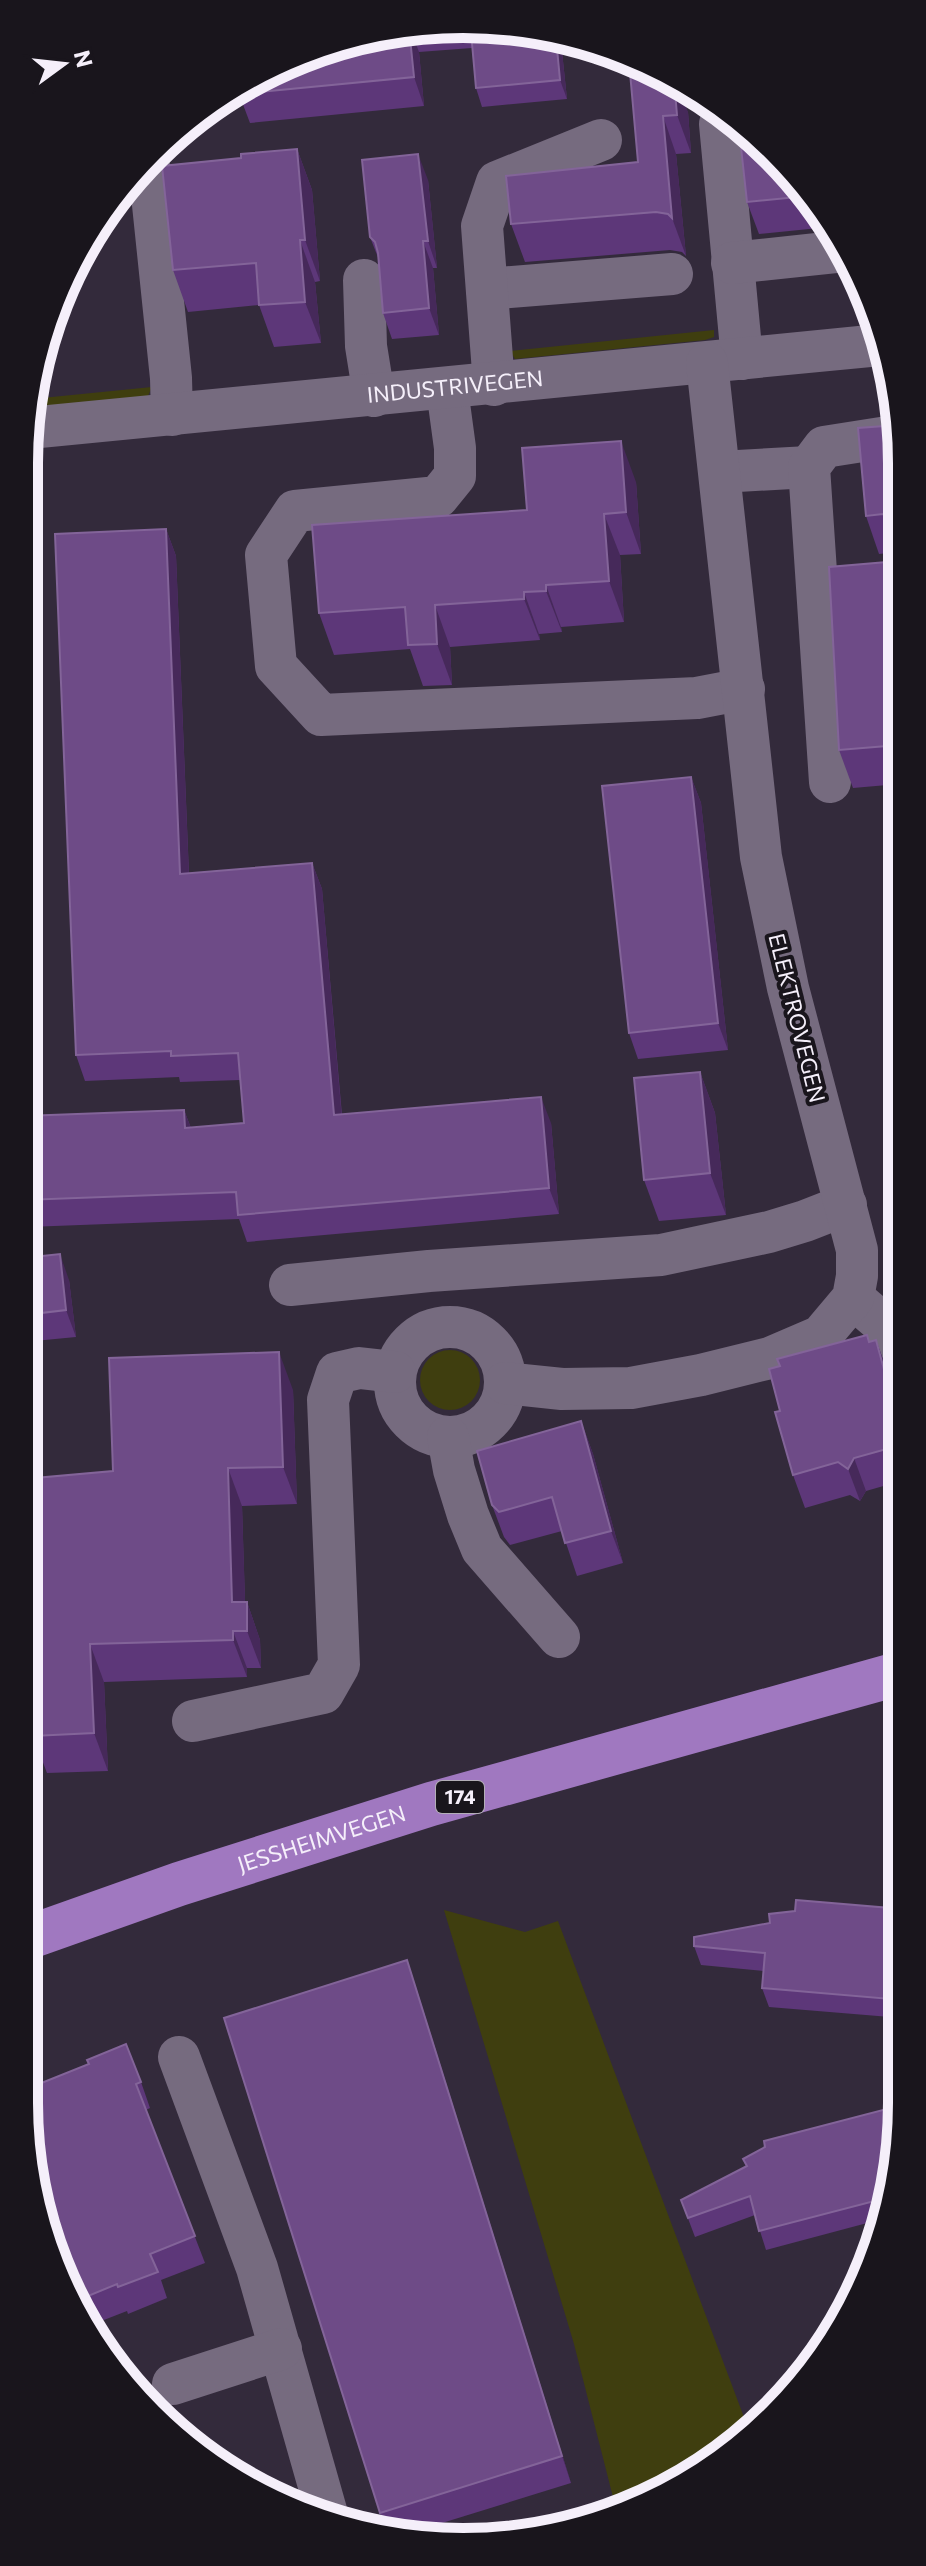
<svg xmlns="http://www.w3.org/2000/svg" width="926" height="2566" viewBox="0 0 926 2566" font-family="Commissioner,sans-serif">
<rect width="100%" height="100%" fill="#332a3b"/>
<g fill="#3f3e0f">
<path d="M714,330V337L705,340L515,359L510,351Z"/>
<path d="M152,387L148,396L31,409L32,399Z"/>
<circle cx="450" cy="1380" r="30"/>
<path d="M444,1910L525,1932L558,1921L748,2428L707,2468L616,2509L574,2344Z"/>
</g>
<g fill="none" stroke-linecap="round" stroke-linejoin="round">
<g stroke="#766b7f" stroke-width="42">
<path d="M720,124L742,359"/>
<path d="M149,166L171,378L172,415"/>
<path d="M732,263L845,251"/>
<path d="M364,280L366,346L374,396"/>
<path d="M487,289L672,274"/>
<path d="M494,385L482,226L497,182L601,140"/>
<path d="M447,389L455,448V476L438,497L295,511L266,555L276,666L321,715L697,698L744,689"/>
<path id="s1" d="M29,428L880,345"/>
<path d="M720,472L809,467"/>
<path d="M830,782L809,467L824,447L894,436"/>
<path d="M290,1285L429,1271L661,1255L769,1232L805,1221L846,1205"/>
<path d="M853,1298L881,1322L900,1351"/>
<circle cx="450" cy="1382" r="55"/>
<path d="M505,1383L562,1389L631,1388L701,1375L770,1358L821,1336L853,1298L857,1276V1250L788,988L761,857L707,363"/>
<path d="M448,1437L454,1470L468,1515L482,1549L559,1637"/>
<path d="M193,1721L323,1693L339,1665L328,1400L337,1373L359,1368L395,1372"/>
<path d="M179,2057L257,2268L327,2514"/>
<path d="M173,2384L281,2349"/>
</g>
<path stroke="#a078c0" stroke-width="44" id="s2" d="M24,1939L179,1884L431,1804L901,1673"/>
</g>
<g fill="#5d3779">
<path d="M405,28L560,38L561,42L567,99L482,107L476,88L472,48L419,52L424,106L250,123L239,94Z"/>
<path d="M629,61L688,112L691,153L676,154L686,256L682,252L670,250L525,262L511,224L638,162Z"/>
<path d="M297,149L312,190L320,281L315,282L321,343L274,347L259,305L188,312L173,270L241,158Z"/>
<path d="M793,173L829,227L759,234L747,202Z"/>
<path d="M428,180L437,268H433L439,335L392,339L383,313L379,260L370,237Z"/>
<path d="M898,425V552L879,554L866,516Z"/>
<path d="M636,482L641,554L620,555L624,622L561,627L562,632L539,634L540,640L450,647L452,685L423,686L410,649L334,655L319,613L527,510Z"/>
<path d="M166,529L176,556L189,874L312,863L322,889L342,1115L551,1123L559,1214L247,1242L239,1219L28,1227L24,1217V1116L184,1110L191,1128L244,1123L240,1080L180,1082L179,1077L85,1081L76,1055Z"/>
<path d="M898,558L899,784L853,788L839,750L887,562Z"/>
<path d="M691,777L701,803L728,1050L638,1059L629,1033Z"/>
<path d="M700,1072L715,1113L726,1215L659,1221L644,1180Z"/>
<path d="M24,1258L69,1280L76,1337L24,1342Z"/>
<path d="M876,1340L888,1373L900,1417L901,1481L866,1491L860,1501L850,1495L805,1508L793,1475L780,1411L869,1342Z"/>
<path d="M293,1390L297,1504L242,1506L245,1602H247L260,1640L261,1668H247V1677L104,1682L108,1771L47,1773L33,1736L28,1614L24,1604V1479L113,1471Z"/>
<path d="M581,1421L593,1454L623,1563L577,1576L562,1531L510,1545L504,1537L492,1505Z"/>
<path d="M902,1909V2018L769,2007L762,1988L764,1971L701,1965L694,1946Z"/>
<path d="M416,1987L571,2483L400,2536L387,2533L380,2513Z"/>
<path d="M141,2082L150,2108L146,2110L205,2263L161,2280L167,2298L128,2314L127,2311L91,2325L57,2271L24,2103Z"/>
<path d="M902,2105L886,2218L766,2250L755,2215L695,2237L681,2200L746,2167L743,2159Z"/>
</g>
<g fill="#46295a">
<path d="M409,28H410L419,52L424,106L414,77Z"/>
<path d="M556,38H560L561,42L567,99L560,80Z"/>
<path d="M674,80H676L688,112L691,153L677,115Z"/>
<path d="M663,116L676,154L686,256L672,218Z"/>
<path d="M297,149L312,190L320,281L305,240Z"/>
<path d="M418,154L428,180L437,268L428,241Z"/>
<path d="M300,240L315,282L321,343L305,302Z"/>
<path d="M423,241L433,268L439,335L429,308Z"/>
<path d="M621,441L636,482L641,554L626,512Z"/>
<path d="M604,514L620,555L624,622L609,581Z"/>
<path d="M166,529L176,556L190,901L180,874Z"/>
<path d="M546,585L561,627L562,632L546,591Z"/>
<path d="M524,592L539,634L540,640L524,599Z"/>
<path d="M435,605L450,647L452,685L437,644Z"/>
<path d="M691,777L701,803L728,1050L718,1023Z"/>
<path d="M312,863L322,889L344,1142L334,1115Z"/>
<path d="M700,1072L715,1113L726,1215L710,1173Z"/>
<path d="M541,1097L551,1123L559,1214L549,1188Z"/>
<path d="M184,1110L194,1136L185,1128Z"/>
<path d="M60,1254L69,1280L76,1337L66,1310Z"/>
<path d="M876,1340L888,1373L900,1417V1428Z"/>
<path d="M279,1352L293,1390L297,1504L283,1467Z"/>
<path d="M581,1421L593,1454L623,1563L611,1531Z"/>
<path d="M854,1458L866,1491L860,1501L848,1469Z"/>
<path d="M228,1468L242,1506L246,1631L232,1602Z"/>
<path d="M247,1602L260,1640L261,1668L247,1631Z"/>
<path d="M233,1631L247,1668V1677L233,1640Z"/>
<path d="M90,1644L104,1682L108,1771L94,1733Z"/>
<path d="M407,1960L416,1987L571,2483L562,2456Z"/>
</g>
<g fill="#6e4b87" stroke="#836499" stroke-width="2">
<path d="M405,28H409L414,77L239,94V87L243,83Z"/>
<path d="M471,32L556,38L560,80L476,88Z"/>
<path d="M629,61L658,73L659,75H664L674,80L677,115L663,116L672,218L668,214L656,212L511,224L506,176L638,162Z"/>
<path d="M739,129L793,173L808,196L747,202Z"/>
<path d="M297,149L305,240H300L305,302L259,305L256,263L173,270L162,166L241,158V154Z"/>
<path d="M418,154L428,241H423L429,308L383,313L378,253L375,242L370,237L362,160Z"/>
<path d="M898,425V519L896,517L883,514L866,516L858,428Z"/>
<path d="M621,441L626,512L604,514L609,581L546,585V591L524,592V599L435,605L437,644L408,645L405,607L319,613L312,525L527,510L522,448Z"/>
<path d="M166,529L180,874L312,863L334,1115L541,1097L549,1188L238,1215L236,1192L24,1200V1116L184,1110L185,1128L244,1123L238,1053L171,1056V1051L76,1055L55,534Z"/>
<path d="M898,558L899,745L839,750L829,567L887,562Z"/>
<path d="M691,777L718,1023L629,1033L602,786Z"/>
<path d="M700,1072L710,1173L644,1180L634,1078Z"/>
<path d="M60,1254L66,1310L24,1315V1258Z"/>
<path d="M867,1335L869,1342L876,1340L900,1428L901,1445L854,1458L848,1469L838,1462L793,1475L775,1412L780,1411L769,1369L780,1366L777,1359Z"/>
<path d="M279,1352L283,1467L228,1468L232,1602H247V1631H233V1640L90,1644L94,1733L33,1736L26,1583H24V1479L113,1471L109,1358Z"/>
<path d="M581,1421L611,1531L565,1543L552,1497L499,1512L492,1505L477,1451Z"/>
<path d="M796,1900L902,1909V2000L762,1988L765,1953L694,1946V1937L770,1923L769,1914L795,1911Z"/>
<path d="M407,1960L562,2456L380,2513L224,2018Z"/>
<path d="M126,2044L141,2082L136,2084L195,2236L150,2254L158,2272L118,2287L117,2284L76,2301L57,2271L24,2103V2090L89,2064L87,2060Z"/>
<path d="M902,2105L890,2197L759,2231L750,2196L688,2218L681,2200L747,2166L743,2159L765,2147L764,2141Z"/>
</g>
<g text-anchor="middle" stroke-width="8" stroke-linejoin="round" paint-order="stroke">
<rect fill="#19151c" stroke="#b3aeb7" stroke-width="2" x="436" y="1781" width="48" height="32" rx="6"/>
<g font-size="20" font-weight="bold" fill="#f5effa">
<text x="460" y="1804">174</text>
</g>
<g font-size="22" fill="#f5effa" stroke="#19151c">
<text dy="8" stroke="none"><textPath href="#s1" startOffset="428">INDUSTRIVEGEN</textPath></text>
<text transform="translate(797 1018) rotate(76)" y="8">ELEKTROVEGEN</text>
<text dy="8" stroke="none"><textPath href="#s2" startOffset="314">JESSHEIMVEGEN</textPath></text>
</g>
</g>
<path d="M0 0H926V2566H0ZM463 38H463A425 425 0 0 1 888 463V2103A425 425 0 0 1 463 2528H463A425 425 0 0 1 38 2103V463A425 425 0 0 1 463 38Z" fill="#19151c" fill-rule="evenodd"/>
<path fill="none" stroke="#f5effa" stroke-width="10" d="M463 38H463A425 425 0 0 1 888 463V2103A425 425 0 0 1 463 2528H463A425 425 0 0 1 38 2103V463A425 425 0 0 1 463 38Z"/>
<g transform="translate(64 64) rotate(75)" stroke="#19151c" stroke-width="6" paint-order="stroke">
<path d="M0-6L14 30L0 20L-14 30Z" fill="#f5effa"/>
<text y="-12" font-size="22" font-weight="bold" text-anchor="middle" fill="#f5effa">N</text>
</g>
</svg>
